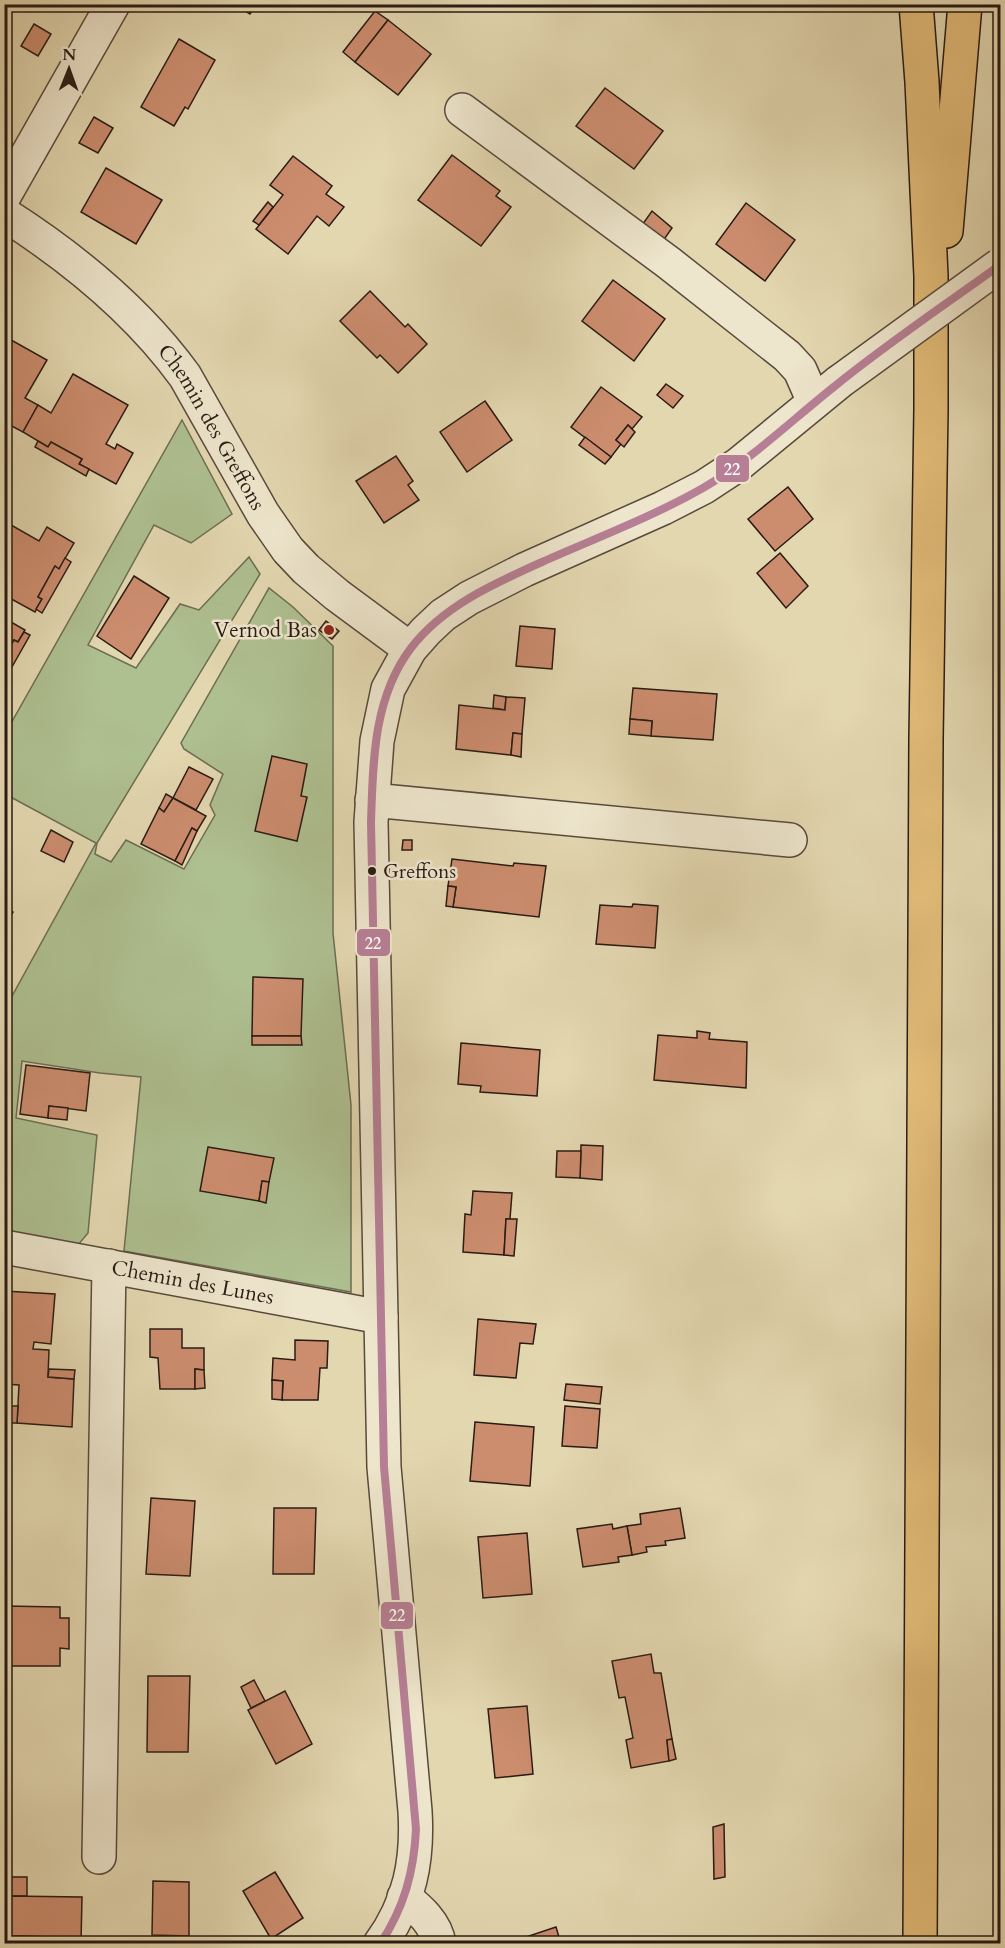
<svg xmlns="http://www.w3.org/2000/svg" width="1005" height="1948" viewBox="0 0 1005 1948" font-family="Cardo,serif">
<rect width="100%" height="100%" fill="#e3d7b0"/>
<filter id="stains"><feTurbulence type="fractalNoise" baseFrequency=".00333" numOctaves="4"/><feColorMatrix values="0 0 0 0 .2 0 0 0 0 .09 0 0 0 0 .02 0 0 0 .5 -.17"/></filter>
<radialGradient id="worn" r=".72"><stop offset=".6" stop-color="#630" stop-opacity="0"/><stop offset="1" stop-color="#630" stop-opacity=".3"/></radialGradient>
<path fill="#aebf90" stroke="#6c6d52" stroke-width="1.5" d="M182,420L232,514L191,543L154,525L88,645L136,668L180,604L199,610L249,557L260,574L97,843L95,854L111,862L126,840L184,869L215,815L210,805L223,774L184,749L181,743L269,588L293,607L333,646V933L351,1105V1292L124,1251L141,1077L100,1073L22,1061L16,1118L97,1135L88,1233L78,1245L5,1236V1009L96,843L5,794V734Z"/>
<g fill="#cc8d6f" stroke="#2a1b14" stroke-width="1.5">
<path d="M233,4H256L250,14Z"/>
<path d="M375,11L388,20L355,62L343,52Z"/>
<path d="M388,20L431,54L398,95L355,62Z"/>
<path d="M34,24L51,34L38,56L21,46Z"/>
<path d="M179,39L215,60L188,109L185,107L174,126L141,107Z"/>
<path d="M605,88L663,131L634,169L576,126Z"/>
<path d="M94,117L113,128L98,153L79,143Z"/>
<path d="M452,155L500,191L496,196L511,207L481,246L418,200Z"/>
<path d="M293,156L332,186L326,194L344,207L329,226L317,216L288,254L256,229L283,195L270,185Z"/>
<path d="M106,168L162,200L136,244L81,212Z"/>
<path d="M268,202L273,207L259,225L253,221Z"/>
<path d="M746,203L795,240L765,281L716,244Z"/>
<path d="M652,211L672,228L663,241L642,225Z"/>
<path d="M613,280L665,319L634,361L582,321Z"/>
<path d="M370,291L405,327L408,324L427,344L398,373L380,355L377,358L340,321Z"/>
<path d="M4,336L47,360L25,398L38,405L23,432L4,422Z"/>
<path d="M73,374L128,405L106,444L115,449L117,444L133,453L116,484L79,464L82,459L51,442L48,447L23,432L38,405L51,413Z"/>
<path d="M666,384L683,396L673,408L657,395Z"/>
<path d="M601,387L642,417L632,429L628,425L616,440L621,444L611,457L571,427Z"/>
<path d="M485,401L512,440L467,472L440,432Z"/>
<path d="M628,425L635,432L624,447L616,440Z"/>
<path d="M585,437L611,457L605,464L579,445Z"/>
<path d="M38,441L48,447L51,442L82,459L79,464L89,469L86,476L35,447Z"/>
<path d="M396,456L413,481L408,485L419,500L384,523L356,481Z"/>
<path d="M788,487L813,519L775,551L748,519Z"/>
<path d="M4,521L39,541L47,527L74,543L59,569L55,566L38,597L42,599L35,612L4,595Z"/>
<path d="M780,553L808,586L786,608L757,573Z"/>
<path d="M65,558L71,562L42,613L36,609L42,599L38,597L55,566L59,569Z"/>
<path d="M134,576L169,598L131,659L97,636Z"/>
<path d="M4,618L25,630L18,642L14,640L4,656Z"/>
<path d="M326,621L339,631L332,639L319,630Z"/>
<path d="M520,626L555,629L552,669L516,666Z"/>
<path d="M24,632L30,635L4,681V656L14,640L18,642Z"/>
<path d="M633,688L717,694L713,740L651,736L652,721L630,719Z"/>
<path d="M494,695L506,697L505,710L493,708Z"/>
<path d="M506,697L525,698L522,734L513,733L511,755L456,749L459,705L505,710Z"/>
<path d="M630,719L652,721L651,736L629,734Z"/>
<path d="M513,733L522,734L521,757L511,755Z"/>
<path d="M272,756L307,764L301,796L307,797L297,841L255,831Z"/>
<path d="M189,767L213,779L196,810L173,798Z"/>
<path d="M166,794L173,798L164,812L159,808Z"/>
<path d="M173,798L206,816L197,831L192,828L175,861L141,844L159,808L164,812Z"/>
<path d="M192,828L197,831L182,865L175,861Z"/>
<path d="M51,830L73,842L64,862L41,851Z"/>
<path d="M403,840H412V850H402Z"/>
<path d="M452,859L513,866L514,863L546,866L539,917L453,907L456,887L448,886Z"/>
<path d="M448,886L456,887L453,907L446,906Z"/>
<path d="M633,904L658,906L655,948L596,944L600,905L632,907Z"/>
<path d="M4,908L13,912L4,927Z"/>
<path d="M253,977L303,979L301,1036H252Z"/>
<path d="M697,1031L710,1033L709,1039L747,1042L746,1088L654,1080L658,1035L697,1038Z"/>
<path d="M252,1036H301L302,1045H252Z"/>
<path d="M461,1043L540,1050L537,1096L480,1092L481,1086L458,1084Z"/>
<path d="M26,1065L90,1073L86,1111L49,1106L48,1118L20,1114Z"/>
<path d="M49,1106L68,1108L67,1120L48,1118Z"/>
<path d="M581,1145L603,1146L602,1180L580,1178Z"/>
<path d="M208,1147L274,1158L269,1182L262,1181L259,1201L200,1191Z"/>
<path d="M557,1151H581L580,1178L556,1177Z"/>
<path d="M262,1181L269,1182L266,1203L259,1201Z"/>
<path d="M473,1191L512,1193L510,1219H506L504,1255L463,1252L465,1214L471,1215Z"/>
<path d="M506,1219H517L514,1256L504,1255Z"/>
<path d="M4,1291L55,1294L51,1344L34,1342L33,1349L49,1350L48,1377L74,1379L72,1427L17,1423L19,1385L4,1384Z"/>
<path d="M478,1319L536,1324L533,1344L520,1343L516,1378L474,1375Z"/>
<path d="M150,1329H182V1348H204V1370L195,1369V1389H160L158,1358L150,1357Z"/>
<path d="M295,1340L328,1341L327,1368H320L318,1400H282L283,1381L272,1380L273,1358L295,1360Z"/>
<path d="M49,1369L75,1370L74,1379L48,1377Z"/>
<path d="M195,1369L204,1370L205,1388L195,1389Z"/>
<path d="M272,1380L283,1381L282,1400L272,1399Z"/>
<path d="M566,1384L602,1387L600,1404L564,1400Z"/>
<path d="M4,1406H18L17,1423H4Z"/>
<path d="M565,1406L600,1409L597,1448L562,1446Z"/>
<path d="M475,1422L534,1427L530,1486L470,1481Z"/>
<path d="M151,1498L195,1501L190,1576L146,1574Z"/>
<path d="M274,1508H316L314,1574H273Z"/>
<path d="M680,1508L685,1538L665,1541L666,1545L646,1547L647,1552L632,1555L627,1526L641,1524L640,1514Z"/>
<path d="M612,1524L613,1529L627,1526L632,1555L618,1557L619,1562L583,1567L577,1529Z"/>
<path d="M527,1533L532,1594L483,1598L478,1537Z"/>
<path d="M4,1606L60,1607V1618H69V1649L60,1648V1666H4Z"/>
<path d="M651,1654L654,1673H661L672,1739L667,1740L669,1761L631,1768L626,1740L633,1738L625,1697L619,1698L612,1661Z"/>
<path d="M148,1676H190L188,1752H147Z"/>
<path d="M254,1680L265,1701L251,1708L241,1687Z"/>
<path d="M285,1691L312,1744L276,1764L248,1710Z"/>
<path d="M527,1706L533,1774L495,1778L488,1709Z"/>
<path d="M672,1739L676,1759L669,1761L667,1740Z"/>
<path d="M724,1824L725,1877L714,1879L713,1827Z"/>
<path d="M275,1872L303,1918L271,1939L243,1891Z"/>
<rect x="7" y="1877" width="20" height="19"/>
<path d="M153,1881L189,1882V1936L152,1935Z"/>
<rect x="4" y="1896" width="3" height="48"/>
<path d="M7,1896L82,1897L81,1942L56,1941V1937L7,1936Z"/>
<path d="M556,1927L561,1944H505Z"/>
<path d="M7,1936L56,1937V1944H7Z"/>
</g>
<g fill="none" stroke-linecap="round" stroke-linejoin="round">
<g stroke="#584a3b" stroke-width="36">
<g id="minor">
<path d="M462,110L669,263L787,356L800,370L814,402"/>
<path d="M4,196L113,4"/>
<path id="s1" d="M4,214C73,258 137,310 185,376L263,514L288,550L306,569L337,595L410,649"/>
<path d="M372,800L790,840"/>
<path id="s2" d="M4,1247L381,1317"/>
<path d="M99,1857L109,1266"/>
<path d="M404,1897C419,1909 436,1923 439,1944"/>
<path d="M380,1944C410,1903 418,1860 415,1811L384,1467L371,822L377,741L388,689L410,649L426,631L443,615L469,598L524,570L663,508L704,487L739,464L839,382"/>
</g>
</g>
<g stroke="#2a1b14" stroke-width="36">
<g id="highway">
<path d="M916,4L922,82L931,276V409L926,740L920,1944"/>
<path d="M946,231L965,4"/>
</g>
</g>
<use href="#minor" stroke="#ede5cc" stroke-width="33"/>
<use href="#highway" stroke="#e2bc78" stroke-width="33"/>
<g stroke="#584a3b" stroke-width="36" stroke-linecap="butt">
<path id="minor-bridge" d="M839,382L1000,265"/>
</g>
<use href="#minor-bridge" stroke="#ede5cc" stroke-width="33"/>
<g stroke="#ede5cc" stroke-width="12">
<path id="bus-1" d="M380,1944C404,1908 414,1872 416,1829L384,1467L371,822C373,763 373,698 411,648C443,606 495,583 542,562C596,538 652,517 703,488C751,460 792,420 835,386C888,343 945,305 1000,265"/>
</g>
<use href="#bus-1" stroke="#b77f95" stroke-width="8"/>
</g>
<circle fill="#8f2418" stroke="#ede5cc" stroke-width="2" cx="329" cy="630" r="6"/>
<circle fill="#2a1b14" stroke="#ede5cc" stroke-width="2" cx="372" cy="871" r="5"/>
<g text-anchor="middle" stroke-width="5" stroke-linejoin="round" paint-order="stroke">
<g font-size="20" fill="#2a1b14" stroke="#ede5cc" text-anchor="start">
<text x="383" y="878">Greffons</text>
</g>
<g font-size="21" fill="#2a1b14" stroke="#ede5cc">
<text dy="7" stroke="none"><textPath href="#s1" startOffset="302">Chemin des Greffons</textPath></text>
<text dy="7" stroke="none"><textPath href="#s2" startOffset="192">Chemin des Lunes</textPath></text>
</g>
<g font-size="21" fill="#2a1b14" stroke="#ede5cc" text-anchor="end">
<text x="317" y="637">Vernod Bas</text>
</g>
</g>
<g stroke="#ede5cc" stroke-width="2">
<rect x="715" y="454" width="35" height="29" rx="6" fill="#b77f95"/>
<rect x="356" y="928" width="35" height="29" rx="6" fill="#b77f95"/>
<rect x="380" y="1601" width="34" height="29" rx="6" fill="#b77f95"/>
</g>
<g font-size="16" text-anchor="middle" font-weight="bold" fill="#fff">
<text x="732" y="475">22</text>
<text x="373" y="949">22</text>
<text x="397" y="1621">22</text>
</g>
<rect width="1005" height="1948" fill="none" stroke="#e3d7b0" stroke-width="24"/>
<rect x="6" y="6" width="993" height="1936" fill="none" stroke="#2a1b14" stroke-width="3"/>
<rect x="12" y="12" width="981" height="1924" fill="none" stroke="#2a1b14" stroke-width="1.5"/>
<g transform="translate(69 69) rotate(1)" stroke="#ede5cc" stroke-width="4.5" paint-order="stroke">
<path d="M0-4.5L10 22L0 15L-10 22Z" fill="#2a1b14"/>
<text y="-9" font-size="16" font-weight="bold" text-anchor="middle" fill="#2a1b14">N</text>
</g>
<rect width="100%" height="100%" filter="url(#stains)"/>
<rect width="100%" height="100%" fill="url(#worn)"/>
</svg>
